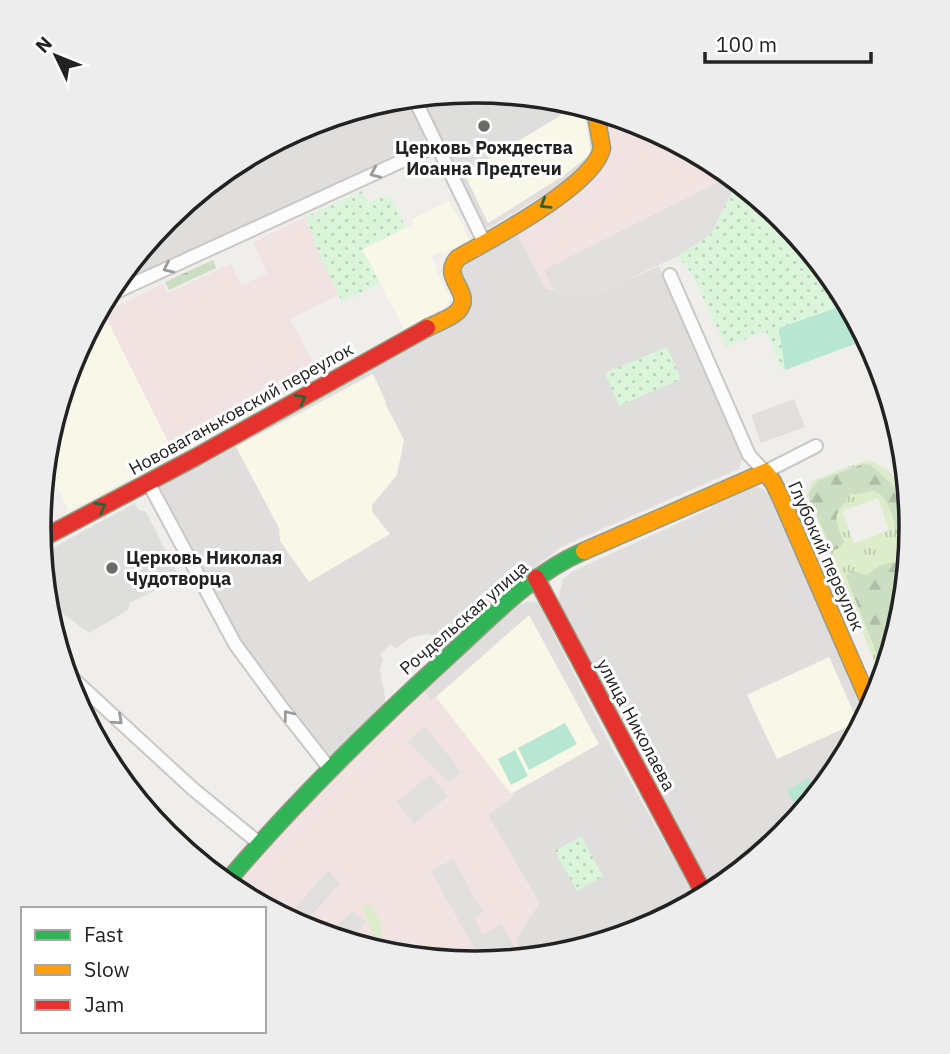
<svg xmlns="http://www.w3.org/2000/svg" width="950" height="1054" viewBox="0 0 950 1054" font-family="'IBM Plex Sans',sans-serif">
<defs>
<pattern id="grass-tufts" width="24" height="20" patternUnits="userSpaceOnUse" patternTransform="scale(1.75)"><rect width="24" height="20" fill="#ddeccb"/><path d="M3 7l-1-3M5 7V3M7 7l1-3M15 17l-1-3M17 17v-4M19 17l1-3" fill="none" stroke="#bdcaae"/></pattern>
<pattern id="forest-firs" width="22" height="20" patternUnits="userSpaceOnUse" patternTransform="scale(1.75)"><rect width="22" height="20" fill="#cbdec1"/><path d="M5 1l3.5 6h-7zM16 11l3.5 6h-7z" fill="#aebea6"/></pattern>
<pattern id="park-dots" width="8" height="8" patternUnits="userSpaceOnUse" patternTransform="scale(1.75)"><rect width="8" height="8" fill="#daf5da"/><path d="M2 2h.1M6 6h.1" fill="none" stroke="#bbd2bb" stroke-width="1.8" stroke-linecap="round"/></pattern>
</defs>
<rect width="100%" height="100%" fill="#f0eeeb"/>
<g fill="#dfdedc">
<path d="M475,91L589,113L596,153L567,181L489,228L483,225L423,101Z"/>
<path d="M409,104L425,137L423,144L126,279L167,218L308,124Z"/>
<path d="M515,229L546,289L594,295L659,266L743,457L739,469L561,547L522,577L457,638L452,639L426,634L410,638L395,649L391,644L380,654L383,660L380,669L385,697V703L333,755H328L287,705L244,648L157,488V485L458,319L469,308L473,300L458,270L463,262Z"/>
<path d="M757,487L763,489L773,498L864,716L783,836L709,885L558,601L563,579L573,571L712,508L710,505L743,490Z"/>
<path d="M528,601L536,602L539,605L613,750L694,895L642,930L524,954L516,939L539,903L488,815L513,796L436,697L432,701L423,690L514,607Z"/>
</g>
<g fill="#f1e3e1">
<path d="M603,116L642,124L735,186L678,256L594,295L546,289L515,229L586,182Z"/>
<path d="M305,217L314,238V243L339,295L290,319L320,375L263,406L258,404L249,408L226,421L228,425L208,435L207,433L172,450L103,313L163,284L168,293L231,264L241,285L267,274L253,242Z"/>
<path d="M423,690L431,700L436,697L513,797L488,815L539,904L516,939L524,954L475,963L308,930L238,883L334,776L365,743Z"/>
</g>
<g fill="#f8f7e8">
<path d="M570,109L582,112L587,124L591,152L587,157L563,176L488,223L464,173Z"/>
<path d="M449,201L465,228L463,229L469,240L443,254L441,251L431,256L436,267L435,268L450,298L446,307L404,329L362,250L413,224L412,219Z"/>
<path d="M104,313L175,455L69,511L50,472L72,360Z"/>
<path d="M373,374L386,402L385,403L404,440L397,475L372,505L373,513L390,534L309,582L280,541L279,528L236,447Z"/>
<path d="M529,615L599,744L511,794L436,697Z"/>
<path d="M829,657L858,722L777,759L747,695Z"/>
</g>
<g fill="#dededc">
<path d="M481,92L555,106L560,116L464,173L459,163L463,157L456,147L453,148L451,144L450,141L452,139L438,116L479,95Z"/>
<path d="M135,503L138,509L146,512L180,578L130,603L128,610L89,633L54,607L44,553Z"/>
</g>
<g fill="url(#grass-tufts)" fill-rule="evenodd">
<path d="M870,460L888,470L900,483L906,497L911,527L881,678L807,495L811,481L841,469ZM878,498L889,530L854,543L842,511Z"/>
<path d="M365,905H370C379,914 381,923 382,935L378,940L372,934L371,927L362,910Z"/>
</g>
<g fill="url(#forest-firs)">
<path d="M213,260L216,268L169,290L165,282Z"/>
<path d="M863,464L871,465L894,486L908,532L902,536L895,532C896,523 889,503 883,497C880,493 876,492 872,490L865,493L850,494C834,519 832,512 844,542L839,548L832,551L808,494L817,481Z"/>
<path d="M893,562L899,565L902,573L883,669L846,576L851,571L867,575L879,566Z"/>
</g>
<g fill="url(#park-dots)">
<path d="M735,186L784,219L852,321L860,342L782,371L766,331L726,347L692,274L678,256L710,235Z"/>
<path d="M362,191L368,203L382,196L383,199L390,196L406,227L362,249L380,283L342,302L314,243V238L305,217Z"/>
<path d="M667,347L681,379L619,406L605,373Z"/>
<path d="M581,836L603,876L577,891L555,851Z"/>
</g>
<g fill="#b7e6d2">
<path d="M842,306L852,321L860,342L785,370L779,328Z"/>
<path d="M565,723L577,744L529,770L518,748Z"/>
<path d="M515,750L528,776L511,785L498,759Z"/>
<path d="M809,778L815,789L799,813L787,790Z"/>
</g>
<g fill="#e0dfde">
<path d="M725,179L735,186L710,235L678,256L594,295L555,290L544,270Z"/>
<path d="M794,399L805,427L761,443L751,415Z"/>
<path d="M425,726L461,772L449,783L408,742Z"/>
<path d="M430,775L448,796L414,824L397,802Z"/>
<path d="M453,859L483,912L474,918L483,935L502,924L519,955L482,962L431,871Z"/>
<path d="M328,871L340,883L307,920L294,909Z"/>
<path d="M353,911L366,922L355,934L364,941L328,934Z"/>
</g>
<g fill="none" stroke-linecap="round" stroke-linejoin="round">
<g stroke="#c9c8c7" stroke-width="16">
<g id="street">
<path d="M416,102L484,242"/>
<path d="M670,275L749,455L765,472L816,446"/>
<path d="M118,291L437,145"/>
<path d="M148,482L235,644L282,708L330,769"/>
<path d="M68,674L193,789L260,844"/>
</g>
</g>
<g stroke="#999a82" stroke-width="19">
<path id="fast" d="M230,878C299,797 375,723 454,651C494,614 533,573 584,551"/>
</g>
<g stroke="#999a82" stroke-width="19">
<g id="slow">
<path d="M427,328C435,324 453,317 458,311C475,292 439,278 458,258C491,239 595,185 602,148L596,115"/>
<path d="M584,551L765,472L773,482L780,496L871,706"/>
</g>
</g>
<g stroke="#999a82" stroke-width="19">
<g id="jam">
<path d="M41,539L196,457L427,328"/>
<path d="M536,578L702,890"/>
</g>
</g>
<use href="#street" stroke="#fdfcfc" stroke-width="12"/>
<use href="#fast" stroke="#30b455" stroke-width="16"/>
<use href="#slow" stroke="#ff9f0a" stroke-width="16"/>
<use href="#jam" stroke="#e5322d" stroke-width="16"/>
</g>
<defs><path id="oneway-chevron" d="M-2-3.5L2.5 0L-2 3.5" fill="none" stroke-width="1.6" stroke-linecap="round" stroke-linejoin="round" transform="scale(1.75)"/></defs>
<g stroke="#9a9a9a">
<use href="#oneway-chevron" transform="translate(375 173) rotate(156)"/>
<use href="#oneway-chevron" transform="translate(168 268) rotate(155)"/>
<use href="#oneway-chevron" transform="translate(288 715) rotate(-128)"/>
<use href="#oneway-chevron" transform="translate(118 720) rotate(42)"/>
</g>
<g stroke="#286439">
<use href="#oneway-chevron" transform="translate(545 204) rotate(148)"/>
<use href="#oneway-chevron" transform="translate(301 399) rotate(-29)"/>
<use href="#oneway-chevron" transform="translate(101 507) rotate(-28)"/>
</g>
<g fill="#6a6968" stroke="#fff" stroke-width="2.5">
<circle cx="484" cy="126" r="7"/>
<circle cx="112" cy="568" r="7"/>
</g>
<g text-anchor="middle" stroke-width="6" stroke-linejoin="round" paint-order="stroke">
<g font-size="18" font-weight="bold" fill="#222" stroke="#fff">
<text x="484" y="154">Церковь Рождества<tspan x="484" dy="21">Иоанна Предтечи</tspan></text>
<text x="126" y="564" text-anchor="start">Церковь Николая<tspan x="126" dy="21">Чудотворца</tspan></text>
</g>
<g font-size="18" fill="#222" stroke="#fff">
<text transform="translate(241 409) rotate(-29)" y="6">Нововаганьковский переулок</text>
<text transform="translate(826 556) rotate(66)" y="6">Глубокий переулок</text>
<text transform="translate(464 618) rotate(-41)" y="6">Рочдельская улица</text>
<text transform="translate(636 725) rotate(62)" y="6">улица Николаева</text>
</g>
</g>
<path d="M0 0H950V1054H0ZM51 527a424 424 0 1 1 848 0a424 424 0 1 1-848 0Z" fill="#ededed" fill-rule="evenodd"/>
<path fill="none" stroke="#222" stroke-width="3.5" d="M51 527a424 424 0 1 1 848 0a424 424 0 1 1-848 0Z"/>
<rect x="21" y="907" width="245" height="126" fill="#ffffff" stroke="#a7a7a7" stroke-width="2"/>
<rect x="35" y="930" width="35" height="10" fill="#30b455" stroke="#a7a7a7" stroke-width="2"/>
<text x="84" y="942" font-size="21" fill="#222222">Fast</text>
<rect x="35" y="965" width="35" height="10" fill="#ff9f0a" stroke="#a7a7a7" stroke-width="2"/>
<text x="84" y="977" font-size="21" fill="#222222">Slow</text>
<rect x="35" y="1000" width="35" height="10" fill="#e5322d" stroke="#a7a7a7" stroke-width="2"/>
<text x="84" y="1012" font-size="21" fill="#222222">Jam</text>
<g transform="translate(56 56) rotate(313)" stroke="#ffffff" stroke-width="5" paint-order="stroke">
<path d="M0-5L12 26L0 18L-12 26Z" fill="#222222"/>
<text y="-10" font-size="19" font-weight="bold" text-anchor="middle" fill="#222222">N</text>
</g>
<path d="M705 52v10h166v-10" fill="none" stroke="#222222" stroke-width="3.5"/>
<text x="716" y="52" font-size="21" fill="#222222" stroke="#ffffff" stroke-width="5" paint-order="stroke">100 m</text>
</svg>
